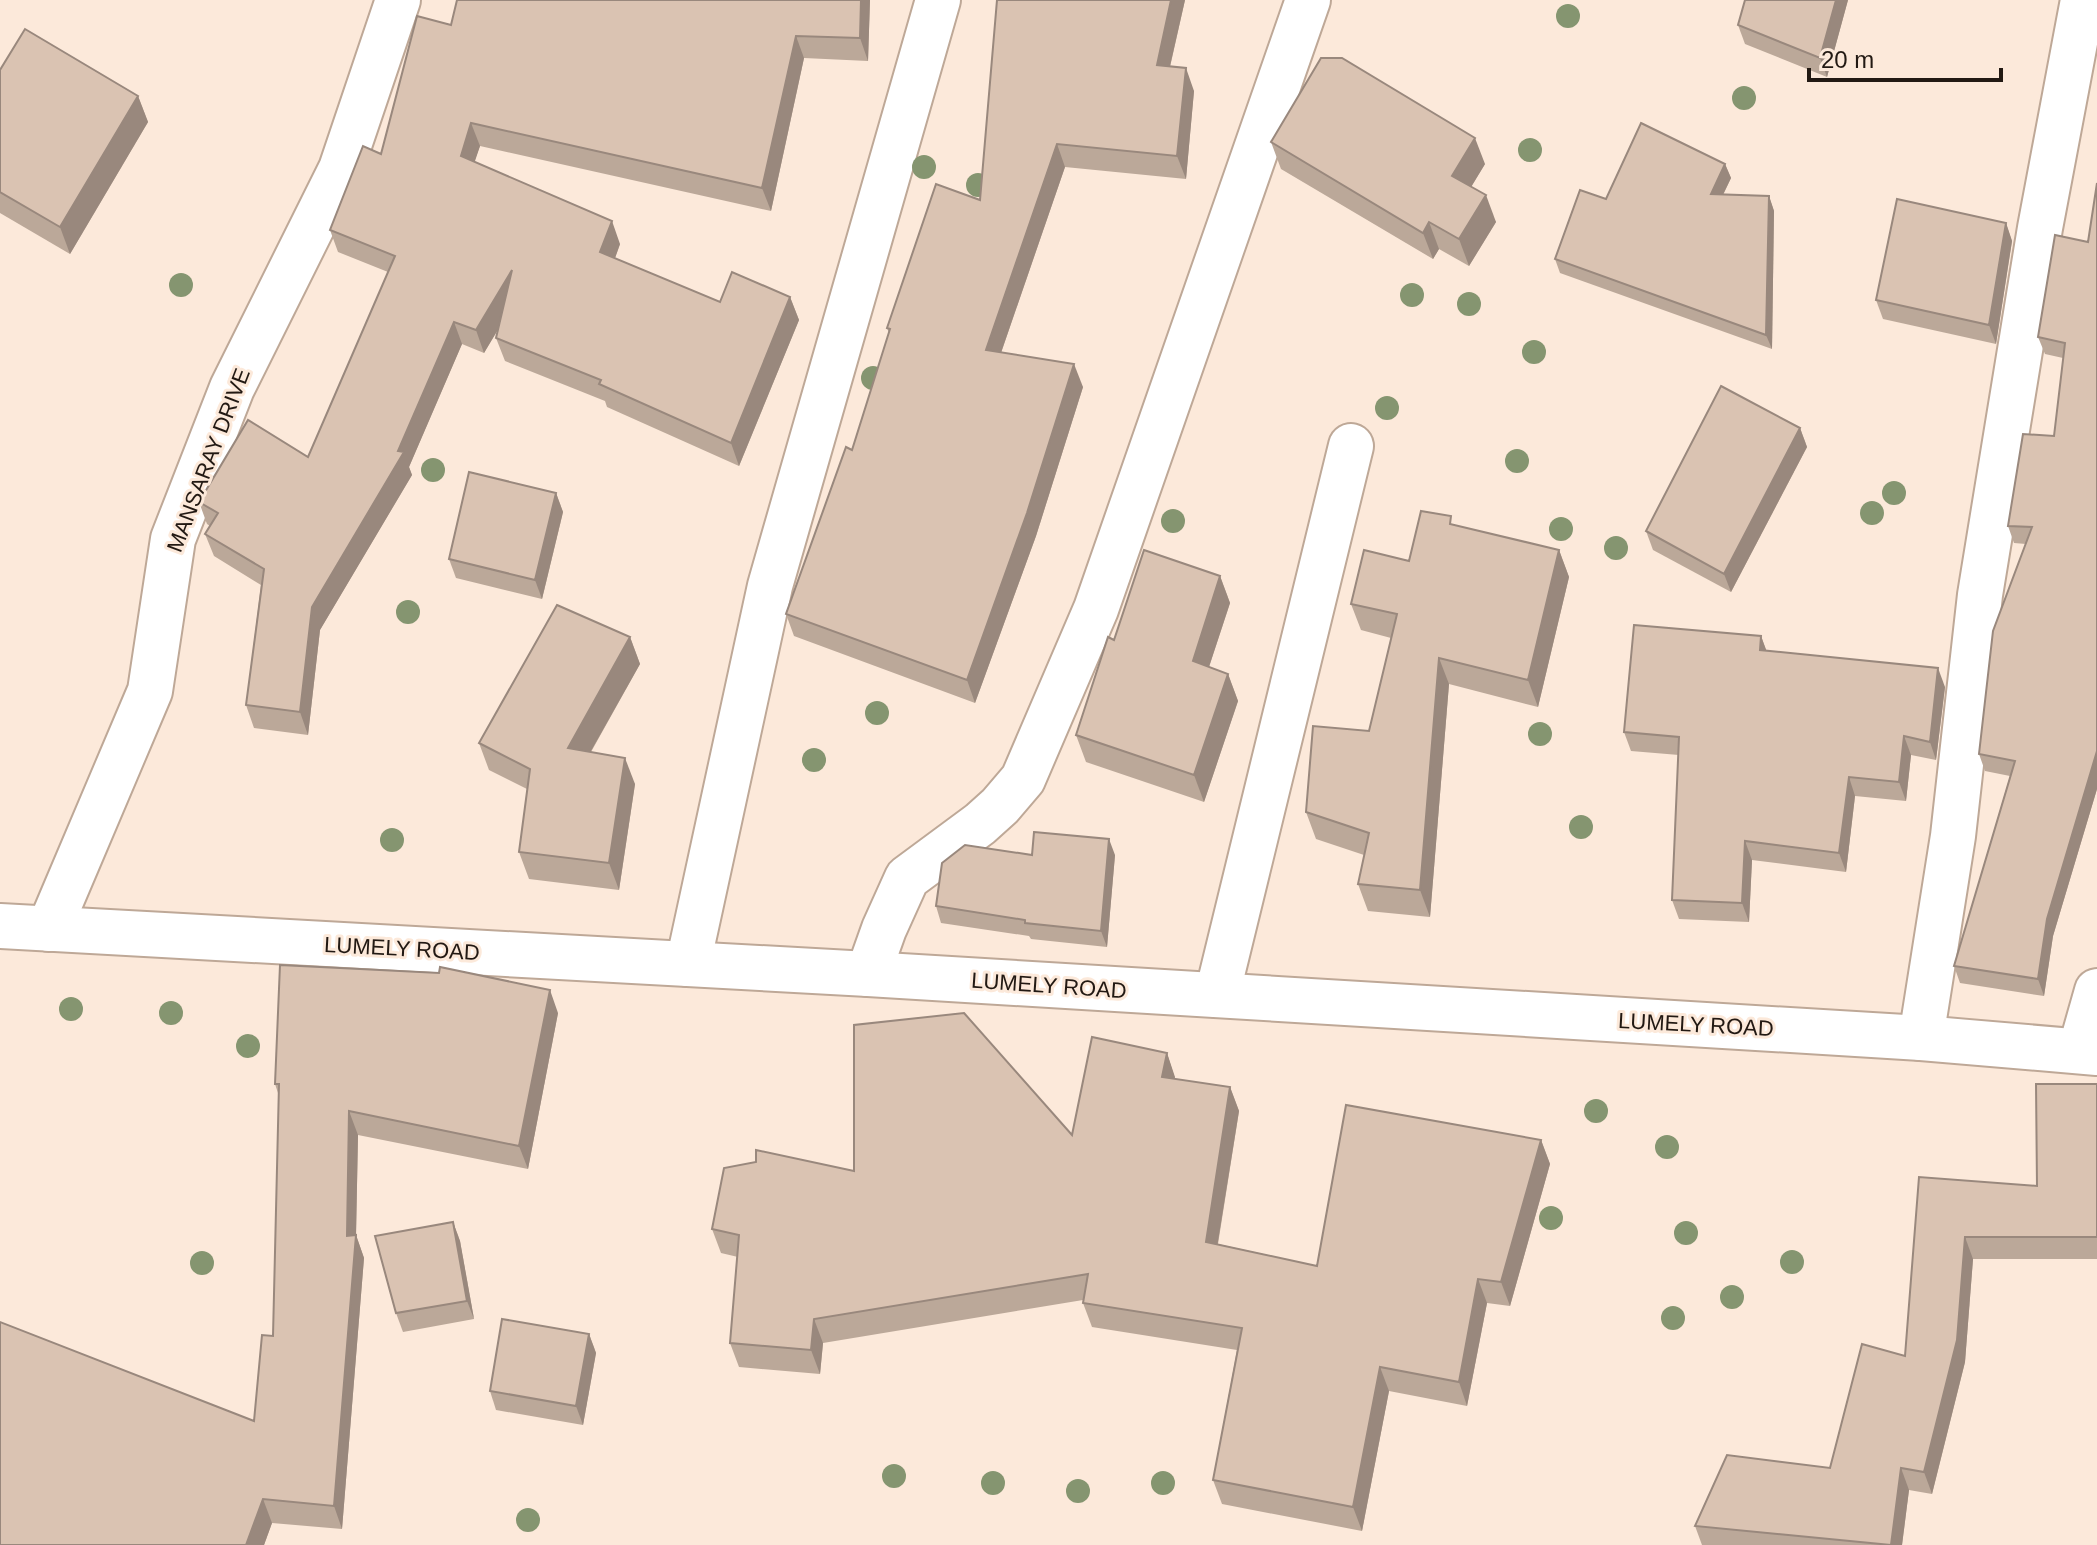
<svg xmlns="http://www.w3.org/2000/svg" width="2097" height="1545" viewBox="0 0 2097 1545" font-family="Helvetica,sans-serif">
<rect width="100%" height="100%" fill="#fce9da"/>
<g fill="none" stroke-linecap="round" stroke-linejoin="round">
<g stroke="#bea897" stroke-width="48">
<g id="minor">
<path d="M0,926L868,974L1921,1038L2097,1053"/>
<path d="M49,929L150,691L173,539L232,388L341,169L398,0"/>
<path d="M688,964L770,586L938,0"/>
<path d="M868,974L884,929L907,878L980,824L1000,806L1023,779L1096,609L1308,0"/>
<path d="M1217,995L1351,446"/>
<path d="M1921,1038L1953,836L1980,595L2040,228L2083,0"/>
<path d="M2080,1051L2097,991"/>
</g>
</g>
<use href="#minor" stroke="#fff" stroke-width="44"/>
</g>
<g fill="#859570">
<circle cx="1568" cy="16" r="12"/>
<circle cx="1744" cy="98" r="12"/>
<circle cx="1530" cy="150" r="12"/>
<circle cx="924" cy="167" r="12"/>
<circle cx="978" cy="185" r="12"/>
<circle cx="181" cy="285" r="12"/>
<circle cx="1412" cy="295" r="12"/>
<circle cx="1469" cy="304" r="12"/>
<circle cx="1534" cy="352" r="12"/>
<circle cx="873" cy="378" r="12"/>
<circle cx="1387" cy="408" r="12"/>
<circle cx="1517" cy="461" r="12"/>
<circle cx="433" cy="470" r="12"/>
<circle cx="1894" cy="493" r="12"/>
<circle cx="1872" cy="513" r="12"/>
<circle cx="1173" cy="521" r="12"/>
<circle cx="1561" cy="529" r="12"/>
<circle cx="1616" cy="548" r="12"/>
<circle cx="408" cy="612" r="12"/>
<circle cx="877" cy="713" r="12"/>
<circle cx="1540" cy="734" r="12"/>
<circle cx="814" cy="760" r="12"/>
<circle cx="1581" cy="827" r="12"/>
<circle cx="392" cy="840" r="12"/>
<circle cx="71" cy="1009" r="12"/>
<circle cx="171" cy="1013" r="12"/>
<circle cx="248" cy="1046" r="12"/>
<circle cx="1596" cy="1111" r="12"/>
<circle cx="1667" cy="1147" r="12"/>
<circle cx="1551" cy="1218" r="12"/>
<circle cx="1686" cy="1233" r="12"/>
<circle cx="1792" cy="1262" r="12"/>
<circle cx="202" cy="1263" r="12"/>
<circle cx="1732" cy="1297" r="12"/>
<circle cx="1673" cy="1318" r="12"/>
<circle cx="894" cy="1476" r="12"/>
<circle cx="993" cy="1483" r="12"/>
<circle cx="1163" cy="1483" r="12"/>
<circle cx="1078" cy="1491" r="12"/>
<circle cx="528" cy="1520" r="12"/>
</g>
<g fill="#bba899">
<path d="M457,0H870L868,61L804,58L771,211L480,146L474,162L620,244L615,258L720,302L790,297L799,320L739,466L607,407L605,401L505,361L496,338L498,329L484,353L462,344L409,467L412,475L320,630L308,735L254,728L246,705L261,585L214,556L205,534L210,526L207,524L199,502L308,457L388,272L338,252L330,230L381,154L451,25Z"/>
<path d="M997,0H1185L1170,67L1194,91L1186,179L1065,167L1001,353L1083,387L1036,536L975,703L794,636L786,614L852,450L889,333L887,328L980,200Z"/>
<path d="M1848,0L1827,77L1745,44L1738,25Z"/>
<path d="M0,70L138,96L148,122L70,254L0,213Z"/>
<path d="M1271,142L1485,164L1471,187L1496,222L1469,266L1439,249L1433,259L1281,169Z"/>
<path d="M1725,164L1731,178L1723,195L1769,196L1774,211L1772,349L1560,273L1555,259L1606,199Z"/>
<path d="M2097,183V789L2053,936L2044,996L1960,983L1954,966L2010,776L1985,771L1979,754L2026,544L2014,543L2008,526L2054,436L2063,358L2045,354L2038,337L2088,242Z"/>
<path d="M2006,223L2012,241L1996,344L1883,319L1876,300Z"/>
<path d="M1800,428L1807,447L1731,592L1653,550L1646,531Z"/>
<path d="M556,493L563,512L542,599L456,578L449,559Z"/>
<path d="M1454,525L1559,550L1569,577L1538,707L1449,684L1430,917L1368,911L1358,884L1364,855L1316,839L1306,812L1369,731L1391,638L1361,630L1351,604L1409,561Z"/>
<path d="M1220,576L1230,603L1209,667L1228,674L1238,701L1204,802L1086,762L1076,735L1114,640Z"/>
<path d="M1761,636L1766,650L1945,687L1936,760L1911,755L1906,801L1855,796L1846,872L1752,860L1749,922L1679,919L1672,900L1679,755L1631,751L1624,732Z"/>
<path d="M630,637L640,664L591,752L635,784L619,890L529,879L519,852L527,789L489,770L479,743Z"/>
<path d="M1032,855H1115L1107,947L1031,939L1029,936L941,923L936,906Z"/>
<path d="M558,1013L528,1169L358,1135L356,1235L364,1258L342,1529L272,1523L264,1545L254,1421L273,1336L279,1096L275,1084Z"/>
<path d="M1167,1053L1175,1079L1230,1087L1239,1111L1218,1244L1317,1266L1541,1140L1550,1164L1510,1306L1487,1303L1467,1406L1389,1391L1362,1531L1222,1504L1213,1480L1237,1350L1092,1327L1083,1303V1300L823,1343L820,1374L739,1367L730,1343L738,1257L721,1253L712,1229L854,1171L1072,1135Z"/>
<path d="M2097,1084V1259H1973L1965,1362L1932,1494L1909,1490L1902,1545H1702L1695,1526L1830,1468L1905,1356L1919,1177L2037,1186Z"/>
<path d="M453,1222L460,1241L474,1319L403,1332L396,1313Z"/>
<path d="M589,1334L596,1353L583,1425L496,1410L490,1391Z"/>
</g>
<g fill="#99887d">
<path d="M861,0H870L868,61L860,38Z"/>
<path d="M1171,0H1185L1165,88L1157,65Z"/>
<path d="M1836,0H1848L1827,77L1820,58Z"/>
<path d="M796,36L804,58L771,211L762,188Z"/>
<path d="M1186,68L1194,91L1186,179L1177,156Z"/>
<path d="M138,96L148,122L70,254L60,227Z"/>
<path d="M471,123L480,146L469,179L461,156Z"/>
<path d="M1475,138L1485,164L1462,202L1452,176Z"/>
<path d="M1057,144L1065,167L994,373L986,350Z"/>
<path d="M1725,164L1731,178L1716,209L1711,194Z"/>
<path d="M1486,195L1496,222L1469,266L1459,239Z"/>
<path d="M1769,196L1774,211L1772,349L1766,335Z"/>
<path d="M612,221L620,244L609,275L600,252Z"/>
<path d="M1429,222L1439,249L1433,259L1423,233Z"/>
<path d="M2006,223L2012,241L1996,344L1989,325Z"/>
<path d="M512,270L520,293L484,353L476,330Z"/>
<path d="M790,297L799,320L739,466L731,443Z"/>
<path d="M454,322L462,344L409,467L412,475L320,630L308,735L300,712L312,607L398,451Z"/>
<path d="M1074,364L1083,387L1036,536L975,703L967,680Z"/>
<path d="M1800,428L1807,447L1731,592L1724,574Z"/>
<path d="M556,493L563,512L542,599L535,580Z"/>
<path d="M1559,550L1569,577L1538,707L1528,680Z"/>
<path d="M1220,576L1230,603L1202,688L1193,661Z"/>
<path d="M1761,636L1768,655L1760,650Z"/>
<path d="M630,637L640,664L578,774L568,748Z"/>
<path d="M1439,658L1449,684L1430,917L1420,890Z"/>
<path d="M1938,668L1945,687L1936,760L1930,742Z"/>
<path d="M1228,674L1238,701L1204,802L1194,775Z"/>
<path d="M1904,736L1911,755L1906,801L1899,782Z"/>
<path d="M2097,751V789L2053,936L2044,996L2038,979L2047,919Z"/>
<path d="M625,758L635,784L619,890L609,863Z"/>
<path d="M1849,777L1855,796L1846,872L1839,853Z"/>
<path d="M1109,839L1115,855L1107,947L1101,931Z"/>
<path d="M1745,841L1752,860L1749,922L1742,903Z"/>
<path d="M550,990L558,1013L528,1169L519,1146Z"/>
<path d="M1167,1053L1175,1077L1171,1101L1162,1077Z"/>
<path d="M1230,1087L1239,1111L1214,1266L1206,1242Z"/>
<path d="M349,1111L358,1135L356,1235L364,1258L342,1529L334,1506L347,1236Z"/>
<path d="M1541,1140L1550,1164L1510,1306L1501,1282Z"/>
<path d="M453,1222L460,1241L474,1319L467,1301Z"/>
<path d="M1965,1237L1973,1259L1965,1362L1932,1494L1924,1472Z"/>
<path d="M1478,1279L1487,1303L1467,1406L1459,1382Z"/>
<path d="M814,1319L823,1343L820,1374L811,1350Z"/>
<path d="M589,1334L596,1353L583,1425L576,1406Z"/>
<path d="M1380,1367L1389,1391L1362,1531L1353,1507Z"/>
<path d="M1901,1468L1909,1490L1902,1545H1891Z"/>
<path d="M263,1499L272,1523L264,1545H246Z"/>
</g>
<g fill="#dac3b2" stroke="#99887d" stroke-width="2">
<path d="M457,0H861L860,38L796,36L762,188L471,123L461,156L612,221L600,252L720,302L732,272L790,297L731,443L599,384L601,380L496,338L512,270L476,330L454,322L398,451L404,452L312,607L300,712L246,705L264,569L205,534L218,513L199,502L248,420L308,457L395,256L330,230L363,146L381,154L417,16L451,25Z"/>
<path d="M997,0H1171L1157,65L1186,68L1177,156L1057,144L986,350L1074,364L1027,513L967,680L786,614L846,447L852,450L890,329L887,328L936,184L980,200Z"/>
<path d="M1745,0H1836L1820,58L1738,25Z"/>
<path d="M25,29L138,96L60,227L0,192V70Z"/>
<path d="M1321,58H1342L1475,138L1452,176L1486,195L1459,239L1429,222L1423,233L1271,142Z"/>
<path d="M1641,123L1725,164L1711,194L1769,196L1766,335L1555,259L1580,190L1606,199Z"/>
<path d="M2097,183V751L2047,919L2038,979L1954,966L2015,761L1979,754L1993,631L2032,527L2008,526L2023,434L2054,436L2065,343L2038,337L2055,235L2088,242Z"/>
<path d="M1897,199L2006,223L1989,325L1876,300Z"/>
<path d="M1721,386L1800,428L1724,574L1646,531Z"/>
<path d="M469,472L556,493L535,580L449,559Z"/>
<path d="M1421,511L1451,516L1450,524L1559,550L1528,680L1439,658L1420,890L1358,884L1369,833L1306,812L1313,726L1369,731L1397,614L1351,604L1364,550L1409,561Z"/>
<path d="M1144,550L1220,576L1193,661L1228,674L1194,775L1076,735L1108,637L1114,640Z"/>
<path d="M557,605L630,637L568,748L625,758L609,863L519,852L530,769L479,743Z"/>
<path d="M1634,625L1761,636L1760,650L1938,668L1930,742L1904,736L1899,782L1849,777L1839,853L1745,841L1742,903L1672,900L1679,737L1624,732Z"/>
<path d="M1034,832L1109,839L1101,931L1025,923V920L936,906L942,863L965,845L1032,855Z"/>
<path d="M280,965L439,973L440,967L550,990L519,1146L349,1111L347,1236L356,1235L334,1506L263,1499L246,1545H0V1322L254,1421L262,1335L273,1336L279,1084H275Z"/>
<path d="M964,1013L1072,1135L1092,1037L1167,1053L1162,1077L1230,1087L1206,1242L1317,1266L1346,1105L1541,1140L1501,1282L1478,1279L1459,1382L1380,1367L1353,1507L1213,1480L1242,1328L1083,1303L1088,1274L814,1319L811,1350L730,1343L739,1235L712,1229L724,1168L756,1162V1150L854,1171V1025Z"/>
<path d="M2036,1084H2097V1237H1965L1957,1340L1924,1472L1901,1468L1891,1545L1695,1526L1727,1455L1830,1468L1862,1344L1905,1356L1919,1177L2037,1186Z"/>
<path d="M453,1222L467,1301L396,1313L375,1236Z"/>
<path d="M502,1319L589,1334L576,1406L490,1391Z"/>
</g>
<g text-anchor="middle" stroke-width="6" stroke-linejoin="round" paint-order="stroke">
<g font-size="22" fill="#221913" stroke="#fce9da">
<text transform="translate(208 460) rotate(-69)" y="8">MANSARAY DRIVE</text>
<text transform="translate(402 948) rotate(3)" y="8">LUMELY ROAD</text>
<text transform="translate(1049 985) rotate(4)" y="8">LUMELY ROAD</text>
<text transform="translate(1696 1024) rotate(3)" y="8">LUMELY ROAD</text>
</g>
</g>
<path d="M1809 68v12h192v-12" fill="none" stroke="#221913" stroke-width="4"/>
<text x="1821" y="68" font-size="24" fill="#221913" stroke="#fce9da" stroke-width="6" paint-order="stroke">20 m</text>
</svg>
